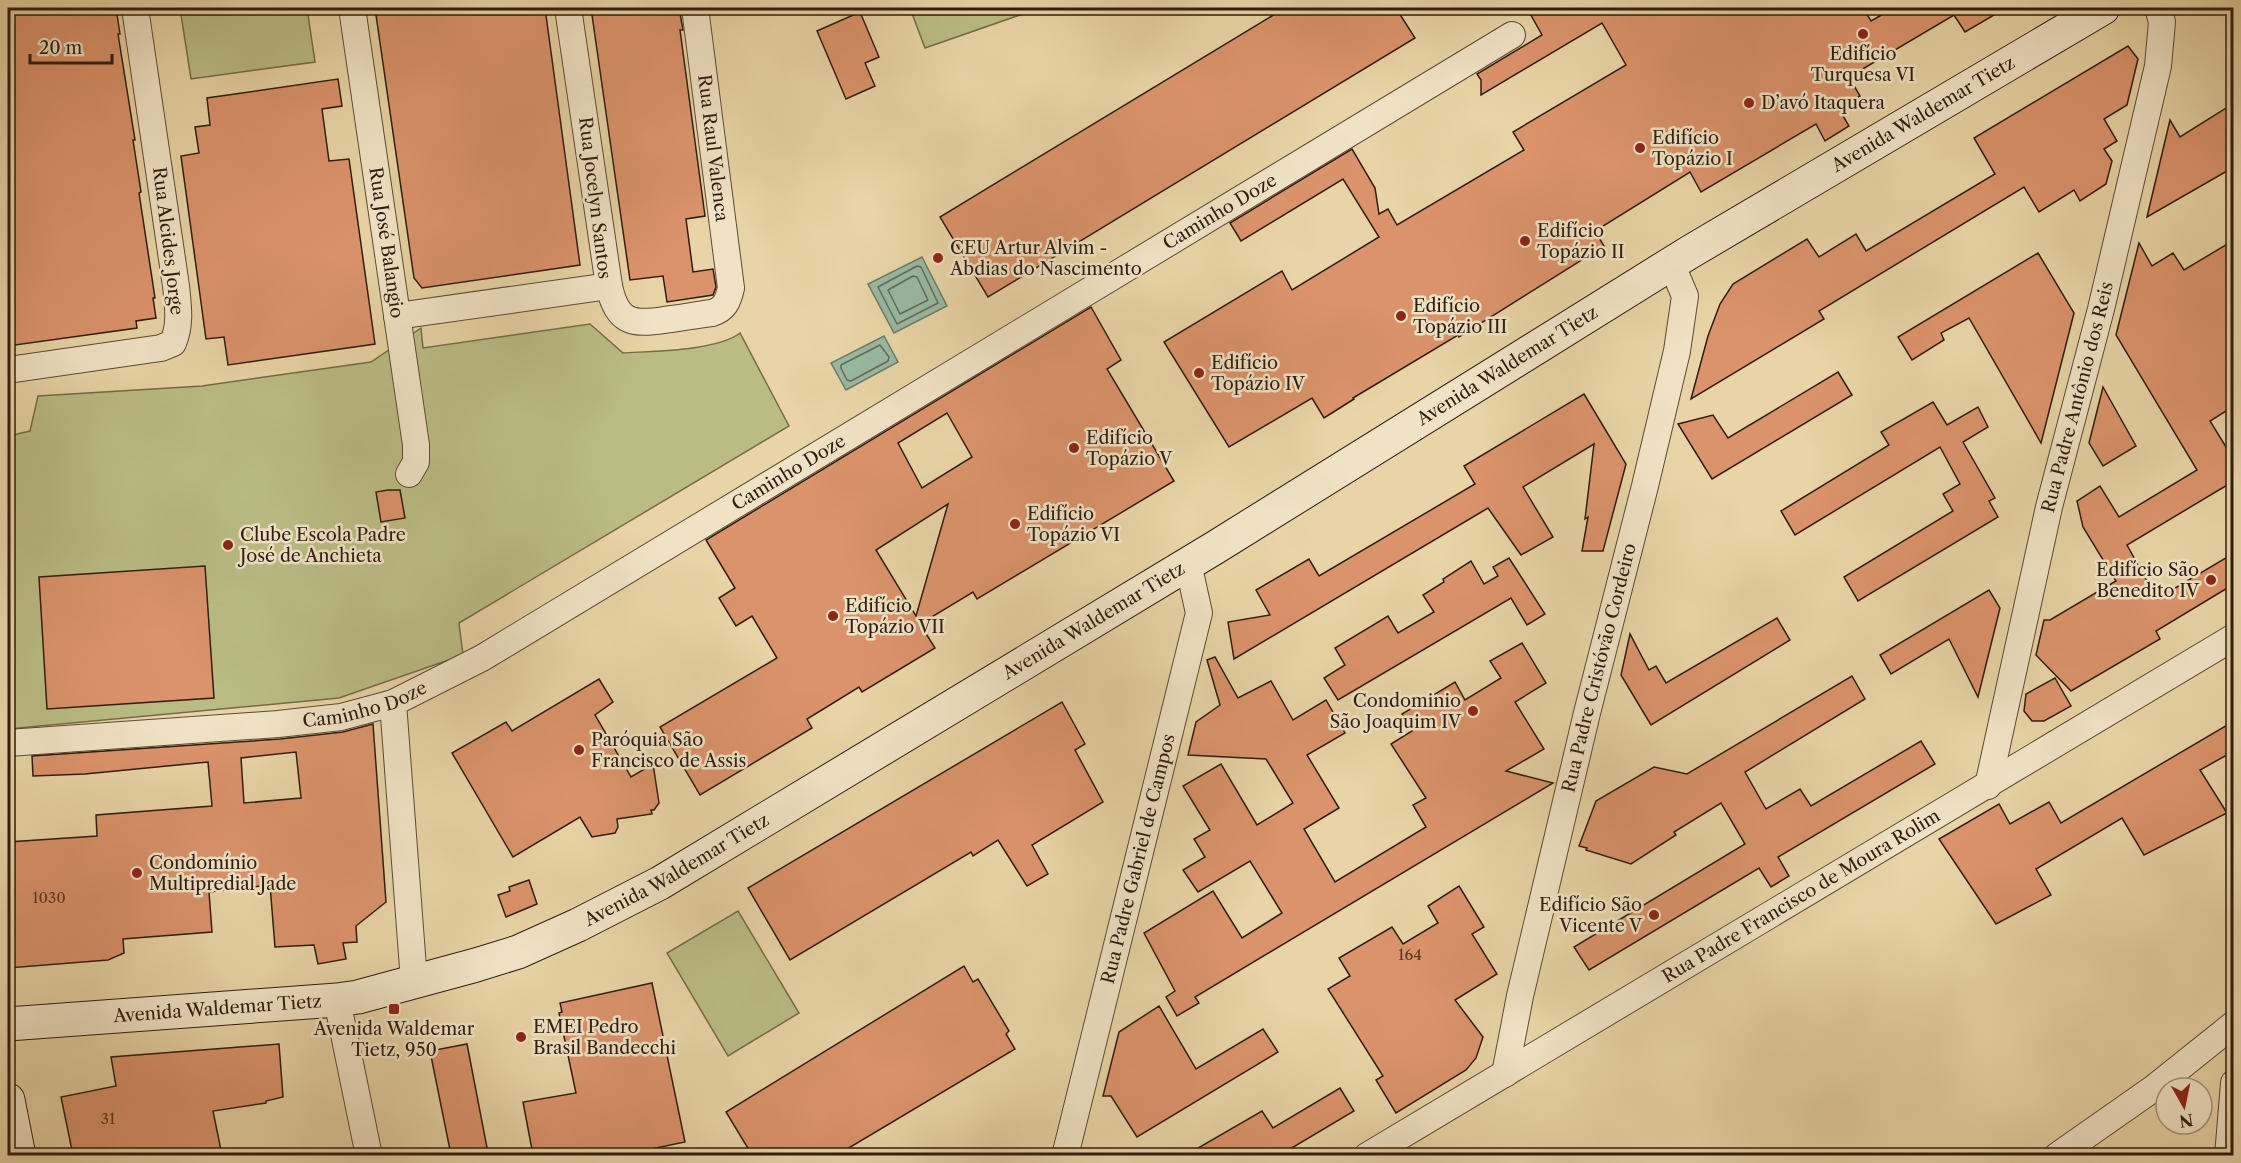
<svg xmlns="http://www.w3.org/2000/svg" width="2241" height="1163" viewBox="0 0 2241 1163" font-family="'Libre Caslon Text',serif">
<rect width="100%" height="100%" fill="#e8d4a6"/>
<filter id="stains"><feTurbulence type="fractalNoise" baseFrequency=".00333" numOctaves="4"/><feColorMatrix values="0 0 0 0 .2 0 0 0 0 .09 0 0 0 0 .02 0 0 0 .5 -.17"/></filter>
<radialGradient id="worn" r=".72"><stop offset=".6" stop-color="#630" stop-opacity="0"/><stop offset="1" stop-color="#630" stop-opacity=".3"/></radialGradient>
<g fill="#babc84" stroke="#746c4a" stroke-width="1.5">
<path d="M180,8H307L315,62L191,79Z"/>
<path d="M910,8H1040L925,48Z"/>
<path d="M590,324L623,353C652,351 717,351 740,333L789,426L459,623L463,655L339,698L8,729V436L30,431L38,396L202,386L371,362L421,328L423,348Z"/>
<path d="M738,911L799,1013L728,1056L667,953Z"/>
</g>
<g fill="#98b9a2" stroke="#6e7a68" stroke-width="1.5">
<path d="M922,257L947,306L894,333L868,284Z"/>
<path d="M884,336L898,362L846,390L831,363Z"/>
</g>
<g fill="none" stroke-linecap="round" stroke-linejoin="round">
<g stroke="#646a59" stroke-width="1.5">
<path d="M917,266L921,267L938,303L897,324L878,287Z"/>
<path d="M913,276L917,277L928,300L900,314L888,290Z"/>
<path d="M880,345L889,357L888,361L851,381L847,380L841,368V365Z"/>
</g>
</g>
<g fill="#db936b" stroke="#2f1c10" stroke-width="1.5" fill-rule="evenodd">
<path d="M8,8H116L120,34H118L135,140H133L141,192L139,193L155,298H153L156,318L136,321L137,328L8,346Z"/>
<path d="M375,8H545L580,265L422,288L414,278Z"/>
<path d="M591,8H679L683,30H680L705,216L686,219L693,272L713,269L716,287L713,295L667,302L663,276L630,280Z"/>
<path d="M1285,8H1396L1415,38L988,297L940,217Z"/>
<path d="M1527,8H1863L1871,21L1894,8H2006L1965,32L1954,15L1849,77L1860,96L1839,109L1849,126L1825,141L1816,124L1701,192L1690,172L1595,231L1604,246L1459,337L1458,335L1353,398L1354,399L1335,411L1324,418L1312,398L1229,447L1164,342L1282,271L1292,290L1379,237L1343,179L1241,241L1230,223L1352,149L1375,188L1379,214L1388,209L1397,225L1524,150L1513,132L1626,65L1602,23L1481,95V80L1477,74L1542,35Z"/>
<path d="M860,12L879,57L865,63L875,86L846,99L817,31Z"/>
<path d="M2128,46L2138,59L2127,105L2104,119L2117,141L2104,149L2112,161L2106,184L2080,201L2074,190L2039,212L2024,187L1819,311L1824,319L1691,399L1708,336L1720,304L1733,284L1807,239L1819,257L1856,234L1866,251L1995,174L1974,138Z"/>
<path d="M338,79L342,106L322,109L329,161L349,159L375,344L228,365L224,337L206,339L181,156L199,153L195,127L210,125L207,98Z"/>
<path d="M2234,103V167L2147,217L2170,120L2180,137Z"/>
<path d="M2234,240V406L2210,421L2234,460V481L2127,545L2157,599L2234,553V584L2156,631L2160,639L2071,691L2036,655L2044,620H2050L2116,581L2083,527L2077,501L2100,486L2119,517L2197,470L2116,335L2139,243L2152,266L2173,253L2184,270Z"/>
<path d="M2038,253L2074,313L2041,443L1969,318L1941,333L1944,340L1912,360L1898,337Z"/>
<path d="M1091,307L1121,360L1107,369L1174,481L977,599L973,592L920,624L935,648L862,692L859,687L807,719L812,728L700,795L660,727L777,658L752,616L736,626L719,598L735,588L706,540ZM947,413L972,457L922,488L898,443ZM948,504L916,616L876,550Z"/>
<path d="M1838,372L1852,395L1712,479L1678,424L1713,415L1728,438Z"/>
<path d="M2103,387L2136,446L2103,466L2089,443Z"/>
<path d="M1584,394L1626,464L1603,551H1582L1588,517L1585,519L1594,444L1523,487L1553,537L1521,555L1488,508L1234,659L1228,622L1270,615L1256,590L1309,559L1319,576L1475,484L1464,466Z"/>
<path d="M1933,402L1947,425L1978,407L1988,427L1963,442L1995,498L1989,501L1998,517L1858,601L1844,577L1953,511L1943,494L1960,484L1940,447L1795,535L1781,511L1889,445L1881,432Z"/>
<path d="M388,490H400L405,518L381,522L376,492Z"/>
<path d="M1509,558L1545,614L1527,625L1511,598L1338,700L1324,678L1345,665L1335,648L1388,616L1398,633L1434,612L1423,595L1444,582L1443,579L1471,561L1484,584L1498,576L1493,567Z"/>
<path d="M205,566L214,698L47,709L39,577Z"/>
<path d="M1989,590L2000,608L1978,697L1949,639L1891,674L1880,655Z"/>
<path d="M1777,618L1790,640L1651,725L1621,675L1630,634L1649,670L1656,666L1666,683Z"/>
<path d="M1522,643L1546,683L1515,702L1544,749L1506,771L1553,783L1195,997L1199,1003L1177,1016L1166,997L1175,991L1144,933L1213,891L1242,938L1282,913L1250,861L1198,892L1183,870L1205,857L1194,839L1210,830L1183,786L1221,764L1257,825L1293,803L1266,759L1188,755L1196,722L1220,705L1207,660L1215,657L1238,698L1271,681L1293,720L1326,700L1345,733L1307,755L1339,808L1304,829L1335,882L1426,827L1413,805L1426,798L1391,744L1412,731L1402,714L1455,682L1465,700L1501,678L1490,661Z"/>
<path d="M1852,676L1865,699L1745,772L1766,809L1800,789L1811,806L1921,741L1935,764L1778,857L1789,876L1771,887L1759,868L1589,970L1574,947L1745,844L1721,803L1674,832L1676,835L1631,864L1586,850L1587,848L1579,846L1596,801L1654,767L1687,774Z"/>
<path d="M2055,678L2071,706L2044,721H2032L2024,711L2026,694Z"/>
<path d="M599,679L613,702L595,715L631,777L653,764L659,803L654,810H651L652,814L617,819L618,827L615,833L592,837L580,817L513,857L452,753L506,722L512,731Z"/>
<path d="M1062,702L1085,744L1075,750L1103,802L1032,845L1048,874L1027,886L998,840L973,856L971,852L790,960L748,888Z"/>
<path d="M2234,721V751L2200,770L2227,813L2144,855L2122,818L2036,869L2051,895L1996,924L1939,839L1999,804L2010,824L2049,802L2061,823Z"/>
<path d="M373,724L386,902L356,926L357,942L343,943L346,959L318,964L314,945L275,947L270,885L209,892L212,932L123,939L124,953L108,960L8,968V842L97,836L96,815L212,806L208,762L85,774L33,776L32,756L280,739L343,732ZM296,752L301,798L244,803L241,758Z"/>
<path d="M529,880L537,904L506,917L498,895L510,891L509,887Z"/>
<path d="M1459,886L1484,927L1472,934L1497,974L1455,1000L1483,1037L1476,1058L1466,1070L1396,1113L1376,1080L1383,1076L1328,989L1350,976L1339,958L1392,927L1403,944L1438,923L1428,906Z"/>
<path d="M964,966L973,982L978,979L1009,1031L1006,1034L1015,1049L837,1155H752L726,1112Z"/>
<path d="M652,983L685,1142L622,1155H533L523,1102L576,1093L559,1013L562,1012L560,1003Z"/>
<path d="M1159,1006L1196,1069L1263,1029L1278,1052L1137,1137L1111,1096H1103L1119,1032Z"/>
<path d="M279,1044L283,1097L266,1101V1103L213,1111L222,1155H73L61,1097L116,1086L111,1057Z"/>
<path d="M467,1044L488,1153L476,1155H451L430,1051Z"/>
<path d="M1340,1088L1354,1111L1280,1155H1186L1262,1111L1273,1128Z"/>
</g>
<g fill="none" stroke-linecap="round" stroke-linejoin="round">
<g stroke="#5d4a36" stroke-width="28">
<g id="street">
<path id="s1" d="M352,8L416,445V462L409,474"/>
<path d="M609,286C617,322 631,325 664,320C680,318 696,315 712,313C725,309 728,301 731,288L695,8"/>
<path d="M397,316L609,286L568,8"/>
<path d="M8,370L161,348L173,343C181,324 178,306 176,286L135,8"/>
<path d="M393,703L414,981"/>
<path id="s2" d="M8,743L278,724L341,717L393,703L482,658L1512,35"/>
<path id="s3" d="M1988,786L2049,507L2101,309L2158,66L2162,22L2158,8"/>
<path d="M337,1000L369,1156"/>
<path id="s4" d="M1505,1074L1520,996L1587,713L1645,486L1677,351L1685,296L1671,263"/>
<path id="s5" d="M1065,1156L1199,613L1188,563"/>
<path id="s6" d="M1367,1156L2234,637"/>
<path d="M2057,1156L2154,1088L2234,1024"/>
<path d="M2228,1156L2234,1083"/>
</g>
</g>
<g stroke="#2f1c10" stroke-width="35">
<g id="secondary">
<path id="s7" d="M8,1024L337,1000L358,997L476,965L518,952L578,925L660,883L1216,547L1690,252L2103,8"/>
<path d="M8,1100L19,1156"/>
</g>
</g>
<use href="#street" stroke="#f0e3c5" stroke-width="26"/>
<use href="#secondary" stroke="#f0e3c5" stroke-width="33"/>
</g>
<g fill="#8f2418" stroke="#f0e3c5" stroke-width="2">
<circle cx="1863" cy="34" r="6"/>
<circle cx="1749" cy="103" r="6"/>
<circle cx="1640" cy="148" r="6"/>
<circle cx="1525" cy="241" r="6"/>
<circle cx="938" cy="258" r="6"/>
<circle cx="1401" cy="316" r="6"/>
<circle cx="1199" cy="373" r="6"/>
<circle cx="1074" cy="448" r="6"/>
<circle cx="1015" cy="524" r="6"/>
<circle cx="228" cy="545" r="6"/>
<circle cx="2211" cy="580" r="6"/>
<circle cx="833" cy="616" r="6"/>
<circle cx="1473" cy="711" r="6"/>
<circle cx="579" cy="750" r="6"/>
<circle cx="137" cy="873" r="6"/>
<circle cx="1654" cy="915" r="6"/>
<rect x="388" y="1003" width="12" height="12" rx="3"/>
<circle cx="521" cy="1037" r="6"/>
</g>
<g text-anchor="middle" stroke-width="5" stroke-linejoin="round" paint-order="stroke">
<g font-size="15" fill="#5a3a27">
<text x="49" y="903">1030</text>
<text x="1410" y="960">164</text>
<text x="108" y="1124">31</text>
</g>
<g font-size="18" fill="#2f1c10" stroke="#f0e3c5" text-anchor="start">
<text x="1863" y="60" text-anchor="middle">Edifício<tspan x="1863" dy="21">Turquesa VI</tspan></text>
<text x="1761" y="109">D’avó Itaquera</text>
<text x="1652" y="144">Edifício<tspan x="1652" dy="21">Topázio I</tspan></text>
<text x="1537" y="237">Edifício<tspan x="1537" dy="21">Topázio II</tspan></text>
<text x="950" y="254">CEU Artur Alvim -<tspan x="950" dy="21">Abdias do Nascimento</tspan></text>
<text x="1413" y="312">Edifício<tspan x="1413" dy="21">Topázio III</tspan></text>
<text x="1211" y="369">Edifício<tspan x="1211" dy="21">Topázio IV</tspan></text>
<text x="1086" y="444">Edifício<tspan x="1086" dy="21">Topázio V</tspan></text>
<text x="1027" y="520">Edifício<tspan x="1027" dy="21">Topázio VI</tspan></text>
<text x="240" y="541">Clube Escola Padre<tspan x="240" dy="21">José de Anchieta</tspan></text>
<text x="2199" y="576" text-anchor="end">Edifício São<tspan x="2199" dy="21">Benedito IV</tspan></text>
<text x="845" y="612">Edifício<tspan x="845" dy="21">Topázio VII</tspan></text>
<text x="1461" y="707" text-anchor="end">Condominio<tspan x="1461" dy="21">São Joaquim IV</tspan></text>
<text x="591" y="746">Paróquia São<tspan x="591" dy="21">Francisco de Assis</tspan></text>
<text x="149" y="869">Condomínio<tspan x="149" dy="21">Multipredial Jade</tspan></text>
<text x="1642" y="911" text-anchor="end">Edifício São<tspan x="1642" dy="21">Vicente V</tspan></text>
<text x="533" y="1033">EMEI Pedro<tspan x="533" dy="21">Brasil Bandecchi</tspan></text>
<text x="394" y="1035" text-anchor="middle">Avenida Waldemar<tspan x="394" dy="21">Tietz, 950</tspan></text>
</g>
<g font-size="18" fill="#2f1c10" stroke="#f0e3c5">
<text dy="6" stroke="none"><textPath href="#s7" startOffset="2154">Avenida Waldemar Tietz</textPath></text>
<text transform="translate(713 148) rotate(83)" y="6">Rua Raul Valenca</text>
<text transform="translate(595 198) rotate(83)" y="6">Rua Jocelyn Santos</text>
<text dy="6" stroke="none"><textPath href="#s2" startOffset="1350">Caminho Doze</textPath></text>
<text transform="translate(168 241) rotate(83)" y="6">Rua Alcides Jorge</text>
<text dy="6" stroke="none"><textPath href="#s1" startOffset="237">Rua José Balangio</textPath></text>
<text dy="6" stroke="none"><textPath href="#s7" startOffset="1668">Avenida Waldemar Tietz</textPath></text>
<text dy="6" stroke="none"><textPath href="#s3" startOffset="399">Rua Padre Antônio dos Reis</textPath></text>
<text dy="6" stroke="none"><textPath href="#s2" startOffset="846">Caminho Doze</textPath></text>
<text dy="6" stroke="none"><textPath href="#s7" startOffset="1182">Avenida Waldemar Tietz</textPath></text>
<text dy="6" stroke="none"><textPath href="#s4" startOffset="417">Rua Padre Cristóvão Cordeiro</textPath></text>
<text dy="6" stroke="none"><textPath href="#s2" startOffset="360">Caminho Doze</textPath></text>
<text dy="6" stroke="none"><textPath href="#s5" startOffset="306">Rua Padre Gabriel de Campos</textPath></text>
<text dy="6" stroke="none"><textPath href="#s7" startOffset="696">Avenida Waldemar Tietz</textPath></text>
<text dy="6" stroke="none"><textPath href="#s6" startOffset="506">Rua Padre Francisco de Moura Rolim</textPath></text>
<text dy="6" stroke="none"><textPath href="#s7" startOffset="210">Avenida Waldemar Tietz</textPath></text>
</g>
</g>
<rect width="2241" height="1163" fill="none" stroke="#e8d4a6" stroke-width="30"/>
<rect x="9" y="9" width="2223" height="1145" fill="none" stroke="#2f1c10" stroke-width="3"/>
<rect x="15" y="15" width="2211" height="1133" fill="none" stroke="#2f1c10" stroke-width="1.5"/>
<g transform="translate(2184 1106) rotate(171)"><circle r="28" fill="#f0e3c5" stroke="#a3937d" stroke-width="1.5"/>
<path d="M0-4.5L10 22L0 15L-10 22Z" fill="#8f2418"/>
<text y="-9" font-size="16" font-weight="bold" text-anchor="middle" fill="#2f1c10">N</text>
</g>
<path d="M30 54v9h82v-9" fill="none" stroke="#2f1c10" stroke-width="3"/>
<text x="39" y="54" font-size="18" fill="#2f1c10" stroke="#f0e3c5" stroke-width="4.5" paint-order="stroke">20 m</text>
<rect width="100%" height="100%" filter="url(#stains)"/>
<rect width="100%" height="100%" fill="url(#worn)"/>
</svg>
